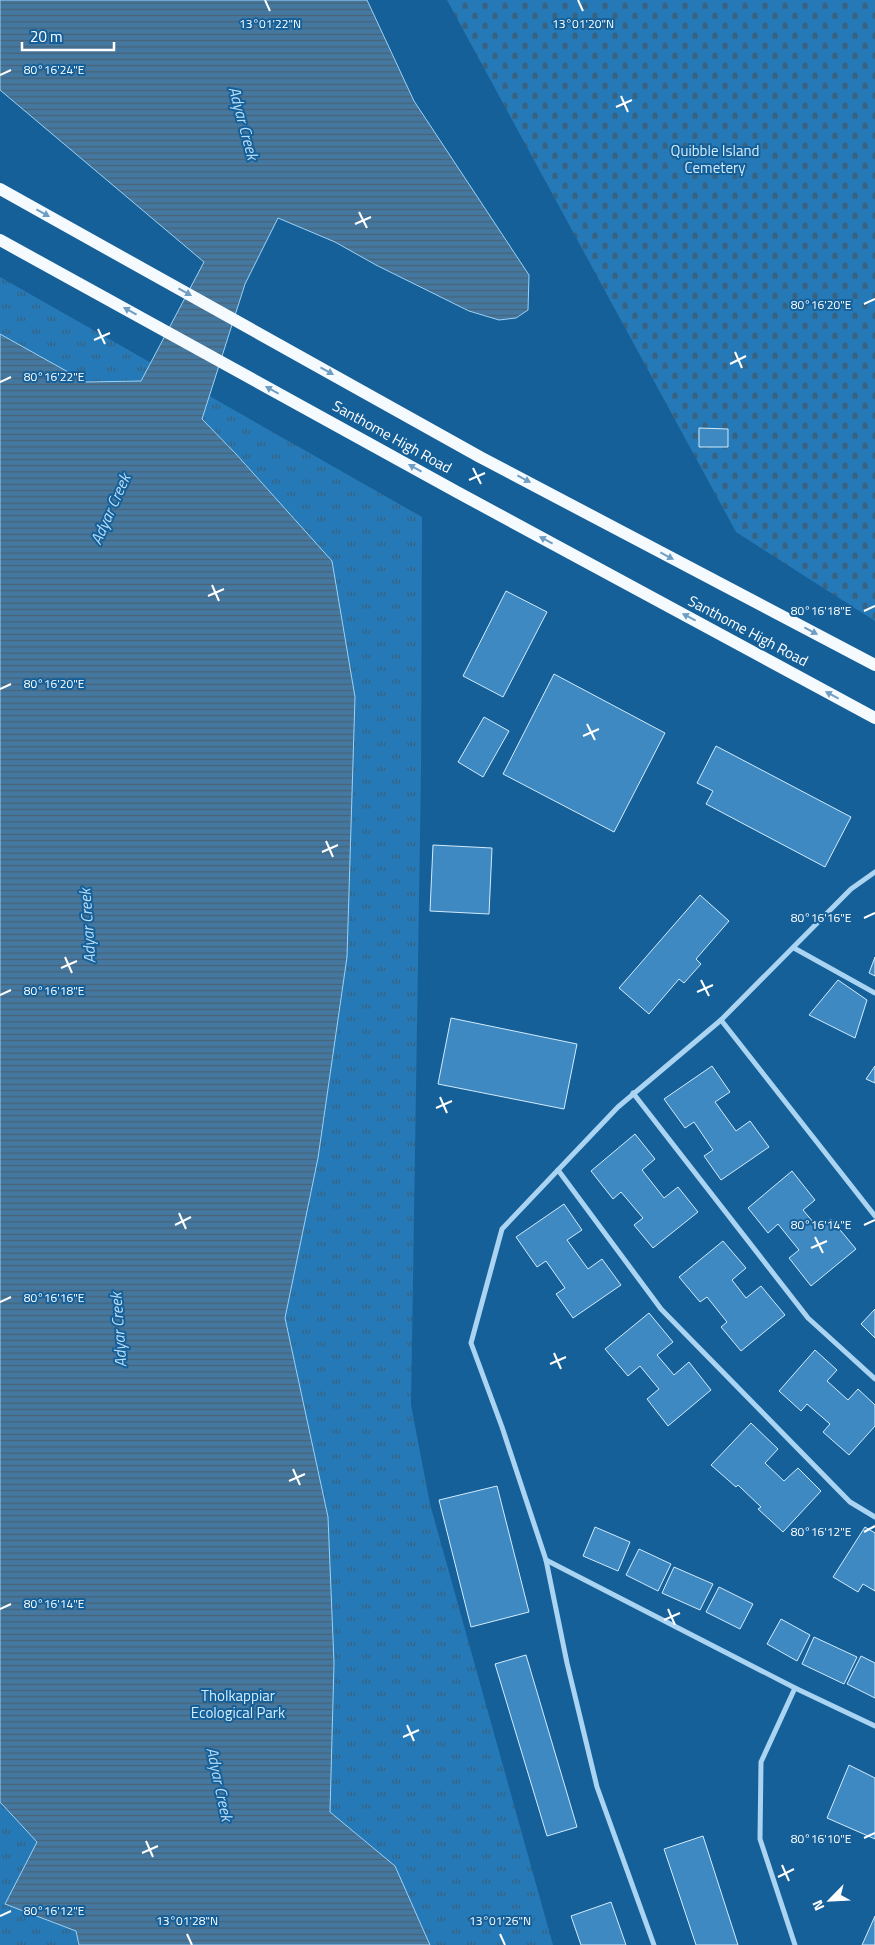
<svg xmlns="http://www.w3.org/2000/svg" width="875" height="1945" viewBox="0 0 875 1945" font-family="'Titillium Web',sans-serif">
<defs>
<pattern id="grass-tufts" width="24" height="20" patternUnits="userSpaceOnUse" patternTransform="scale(1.25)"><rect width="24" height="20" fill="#2579b6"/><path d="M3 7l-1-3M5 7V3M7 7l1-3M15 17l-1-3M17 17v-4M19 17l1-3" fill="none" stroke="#386281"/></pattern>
<pattern id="cemetery-stones" width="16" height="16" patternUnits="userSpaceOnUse" patternTransform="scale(1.25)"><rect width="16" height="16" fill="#2579b6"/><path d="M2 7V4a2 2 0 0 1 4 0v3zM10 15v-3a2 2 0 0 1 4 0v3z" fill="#386281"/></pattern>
<pattern id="water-rules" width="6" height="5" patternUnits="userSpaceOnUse" patternTransform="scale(1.25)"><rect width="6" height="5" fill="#4478a0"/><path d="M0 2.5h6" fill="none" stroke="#486276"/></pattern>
</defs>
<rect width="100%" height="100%" fill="#166099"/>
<path fill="url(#grass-tufts)" d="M0,277L422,517L421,772L411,1405L430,1504L553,1945H0Z"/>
<path fill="url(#cemetery-stones)" d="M447,0H875V621L736,532Z"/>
<path fill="url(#water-rules)" stroke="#9dd1f5" d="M0,0H367L414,101L529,275L528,310L516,318L499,320L469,311L376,265L335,242L278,218L245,284L202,419L236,454L332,561L355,697L347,957L318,1158L285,1318L328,1517L334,1663L330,1812L395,1866L430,1945H79L76,1931L5,1904L37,1842L0,1802V334L86,382L141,381L204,262L0,90Z"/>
<g fill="#3e89c1" stroke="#d2ebfc">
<path d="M699,428L728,429V447H699Z"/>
<path d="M506,591L547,612L503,697L463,676Z"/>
<path d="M554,674L665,733L614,832L503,774Z"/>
<path d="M484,717L509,731L483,777L458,762Z"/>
<path d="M716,746L851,817L825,867L706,804L713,791L697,783Z"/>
<path d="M433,845L492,848L489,914L430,911Z"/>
<path d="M700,895L729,921L696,959L701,964L684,983L679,979L649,1014L619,988Z"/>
<path d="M875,957V976L869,973Z"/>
<path d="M838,980L867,1000L855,1038L809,1015Z"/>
<path d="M451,1018L577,1044L564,1109L438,1084Z"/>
<path d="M712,1066L730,1092L715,1102L736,1131L750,1121L769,1147L721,1180L704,1156L713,1150L694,1122L685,1128L664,1099Z"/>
<path d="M875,1066V1083L866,1079Z"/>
<path d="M635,1134L655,1159L642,1170L664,1198L678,1187L698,1212L653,1248L634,1225L643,1218L621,1192L613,1199L591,1171Z"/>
<path d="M792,1171L815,1200L803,1210L819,1229L831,1219L856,1249L811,1286L789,1258L799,1250L778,1224L768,1233L748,1208Z"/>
<path d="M564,1204L582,1230L567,1240L588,1269L602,1259L621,1285L573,1318L556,1294L565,1288L546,1261L537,1267L516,1237Z"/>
<path d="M723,1241L746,1268L732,1280L746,1298L761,1286L785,1315L741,1351L721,1327L727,1322L707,1297L700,1302L679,1277Z"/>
<path d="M875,1309V1338L861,1324Z"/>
<path d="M649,1313L673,1342L657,1355L674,1375L689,1362L711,1390L668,1426L647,1399L659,1389L640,1366L628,1376L605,1349Z"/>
<path d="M815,1350L837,1370L827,1381L848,1400L858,1389L875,1405V1426L849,1455L823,1432L830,1424L807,1404L801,1411L779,1391Z"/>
<path d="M751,1423L778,1449L765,1463L784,1481L798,1468L821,1491L783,1532L758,1509L761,1507L738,1485L736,1487L711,1465Z"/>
<path d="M497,1486L529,1612L471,1627L439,1500Z"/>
<path d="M595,1527L630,1542L618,1571L583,1556Z"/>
<path d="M865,1527L875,1533V1591L863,1584L858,1592L833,1577Z"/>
<path d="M639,1549L671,1564L658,1591L626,1575Z"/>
<path d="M674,1567L713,1584L700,1610L662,1593Z"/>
<path d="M719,1587L753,1604L740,1629L706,1612Z"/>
<path d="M781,1619L810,1635L797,1661L767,1644Z"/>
<path d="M814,1637L857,1657L844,1684L802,1664Z"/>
<path d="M526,1655L577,1827L547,1836L495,1664Z"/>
<path d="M861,1656L875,1663V1698L847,1684Z"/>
<path d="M849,1765L875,1778V1839L827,1818Z"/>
<path d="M703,1836L738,1945H696L664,1849Z"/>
<path d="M611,1902L626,1945H581L571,1916Z"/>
<path d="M875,1916V1945H862Z"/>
</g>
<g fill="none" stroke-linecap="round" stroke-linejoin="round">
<g stroke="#aad4f2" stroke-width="5">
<path d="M875,872L851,889L721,1020L618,1107L558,1170L661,1309L850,1502L875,1517"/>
<path d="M794,948L875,993"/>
<path d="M721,1020L875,1216"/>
<path d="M633,1093L808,1318L875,1379"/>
<path d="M558,1170L502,1229L471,1343L502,1427L546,1560L567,1663L597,1787L654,1945"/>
<path d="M546,1560L795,1688L875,1726"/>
<path d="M795,1945L760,1839L761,1762L795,1688"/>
</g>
<g stroke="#f5faff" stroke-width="12">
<path d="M0,189L480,457L875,665"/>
<path d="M0,240L457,492L875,718"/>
</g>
</g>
<defs><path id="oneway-solid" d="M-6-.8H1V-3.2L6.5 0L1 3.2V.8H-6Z" transform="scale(1.25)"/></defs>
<g fill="#6f9ec2">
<use href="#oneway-solid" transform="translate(43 213) rotate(29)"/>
<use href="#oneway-solid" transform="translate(185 292) rotate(29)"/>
<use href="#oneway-solid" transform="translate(130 311) rotate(-151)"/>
<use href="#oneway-solid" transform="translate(327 371) rotate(29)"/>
<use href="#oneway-solid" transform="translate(272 390) rotate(-151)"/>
<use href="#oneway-solid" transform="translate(415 468) rotate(-151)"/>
<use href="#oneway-solid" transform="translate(524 479) rotate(28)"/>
<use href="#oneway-solid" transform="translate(546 540) rotate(-152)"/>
<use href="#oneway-solid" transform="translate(667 556) rotate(28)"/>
<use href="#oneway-solid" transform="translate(689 617) rotate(-152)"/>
<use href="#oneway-solid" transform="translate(811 631) rotate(28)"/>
<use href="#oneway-solid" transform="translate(832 695) rotate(-152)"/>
</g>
<path fill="none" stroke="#fff" stroke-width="2" d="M265,0L270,11M578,0L583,11M0,75L11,70M621,96L628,112M616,107L632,100M359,212L367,228M355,224L371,217M864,304L875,299M98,329L105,344M94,340L110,333M735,352L742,368M730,364L746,356M0,382L11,377M473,468L481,484M469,480L485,473M212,585L219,601M208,596L224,589M864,611L875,606M0,689L11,684M587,724L595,740M583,736L599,729M326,841L333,857M322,852L338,845M864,918L875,913M65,957L72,973M61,968L77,961M701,980L709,996M697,992L713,985M0,995L11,990M440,1097L447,1113M436,1108L452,1101M179,1213L186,1229M175,1225L191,1217M864,1225L875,1220M815,1237L823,1253M811,1248L827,1241M0,1302L11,1297M554,1353L561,1369M550,1364L566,1357M293,1469L300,1485M289,1481L305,1474M864,1532L875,1526M0,1609L11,1604M668,1609L675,1625M664,1620L680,1613M407,1725L414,1741M403,1737L419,1730M864,1838L875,1833M146,1841L153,1857M142,1853L158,1846M782,1865L789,1881M778,1877L794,1869M0,1916L11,1911M187,1934L192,1945M500,1934L505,1945"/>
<g text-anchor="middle" stroke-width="4" stroke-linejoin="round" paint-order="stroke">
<g font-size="15" fill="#d2ebfc" stroke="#166099">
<text x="715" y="156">Quibble Island<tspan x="715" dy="17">Cemetery</tspan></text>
<text x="238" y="1701">Tholkappiar<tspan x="238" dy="17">Ecological Park</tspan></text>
</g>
<g font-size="15" fill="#fff" stroke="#166099">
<text transform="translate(392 437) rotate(29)" y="5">Santhome High Road</text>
<text transform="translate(748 631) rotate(28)" y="5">Santhome High Road</text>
</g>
<g font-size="16" font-style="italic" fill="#b7ddf9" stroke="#166099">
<text transform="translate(244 123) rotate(75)" y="6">Adyar Creek</text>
<text transform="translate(110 509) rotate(-66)" y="6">Adyar Creek</text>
<text transform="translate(87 926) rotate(-94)" y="6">Adyar Creek</text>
<text transform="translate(118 1330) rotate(-94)" y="6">Adyar Creek</text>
<text transform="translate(220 1784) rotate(78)" y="6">Adyar Creek</text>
</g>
</g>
<g font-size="12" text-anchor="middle" fill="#fff" stroke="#166099" stroke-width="4" stroke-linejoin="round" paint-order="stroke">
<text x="270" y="28">13°01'22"N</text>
<text x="583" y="28">13°01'20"N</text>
<text x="54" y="74">80°16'24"E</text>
<text x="821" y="309">80°16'20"E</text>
<text x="54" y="381">80°16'22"E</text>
<text x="821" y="615">80°16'18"E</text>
<text x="54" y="688">80°16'20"E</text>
<text x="821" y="922">80°16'16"E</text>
<text x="54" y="995">80°16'18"E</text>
<text x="821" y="1229">80°16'14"E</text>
<text x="54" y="1302">80°16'16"E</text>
<text x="821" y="1536">80°16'12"E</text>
<text x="54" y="1608">80°16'14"E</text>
<text x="821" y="1843">80°16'10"E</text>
<text x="54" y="1915">80°16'12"E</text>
<text x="187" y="1925">13°01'28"N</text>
<text x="500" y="1925">13°01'26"N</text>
</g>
<g transform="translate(830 1900) rotate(246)" stroke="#166099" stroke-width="4" paint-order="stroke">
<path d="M0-4L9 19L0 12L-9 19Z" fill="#ffffff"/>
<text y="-8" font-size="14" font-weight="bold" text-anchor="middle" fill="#ffffff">N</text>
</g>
<path d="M22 42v8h92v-8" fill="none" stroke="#ffffff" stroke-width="2.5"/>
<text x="30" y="42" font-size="15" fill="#ffffff" stroke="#166099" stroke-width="4" paint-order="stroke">20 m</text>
</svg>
